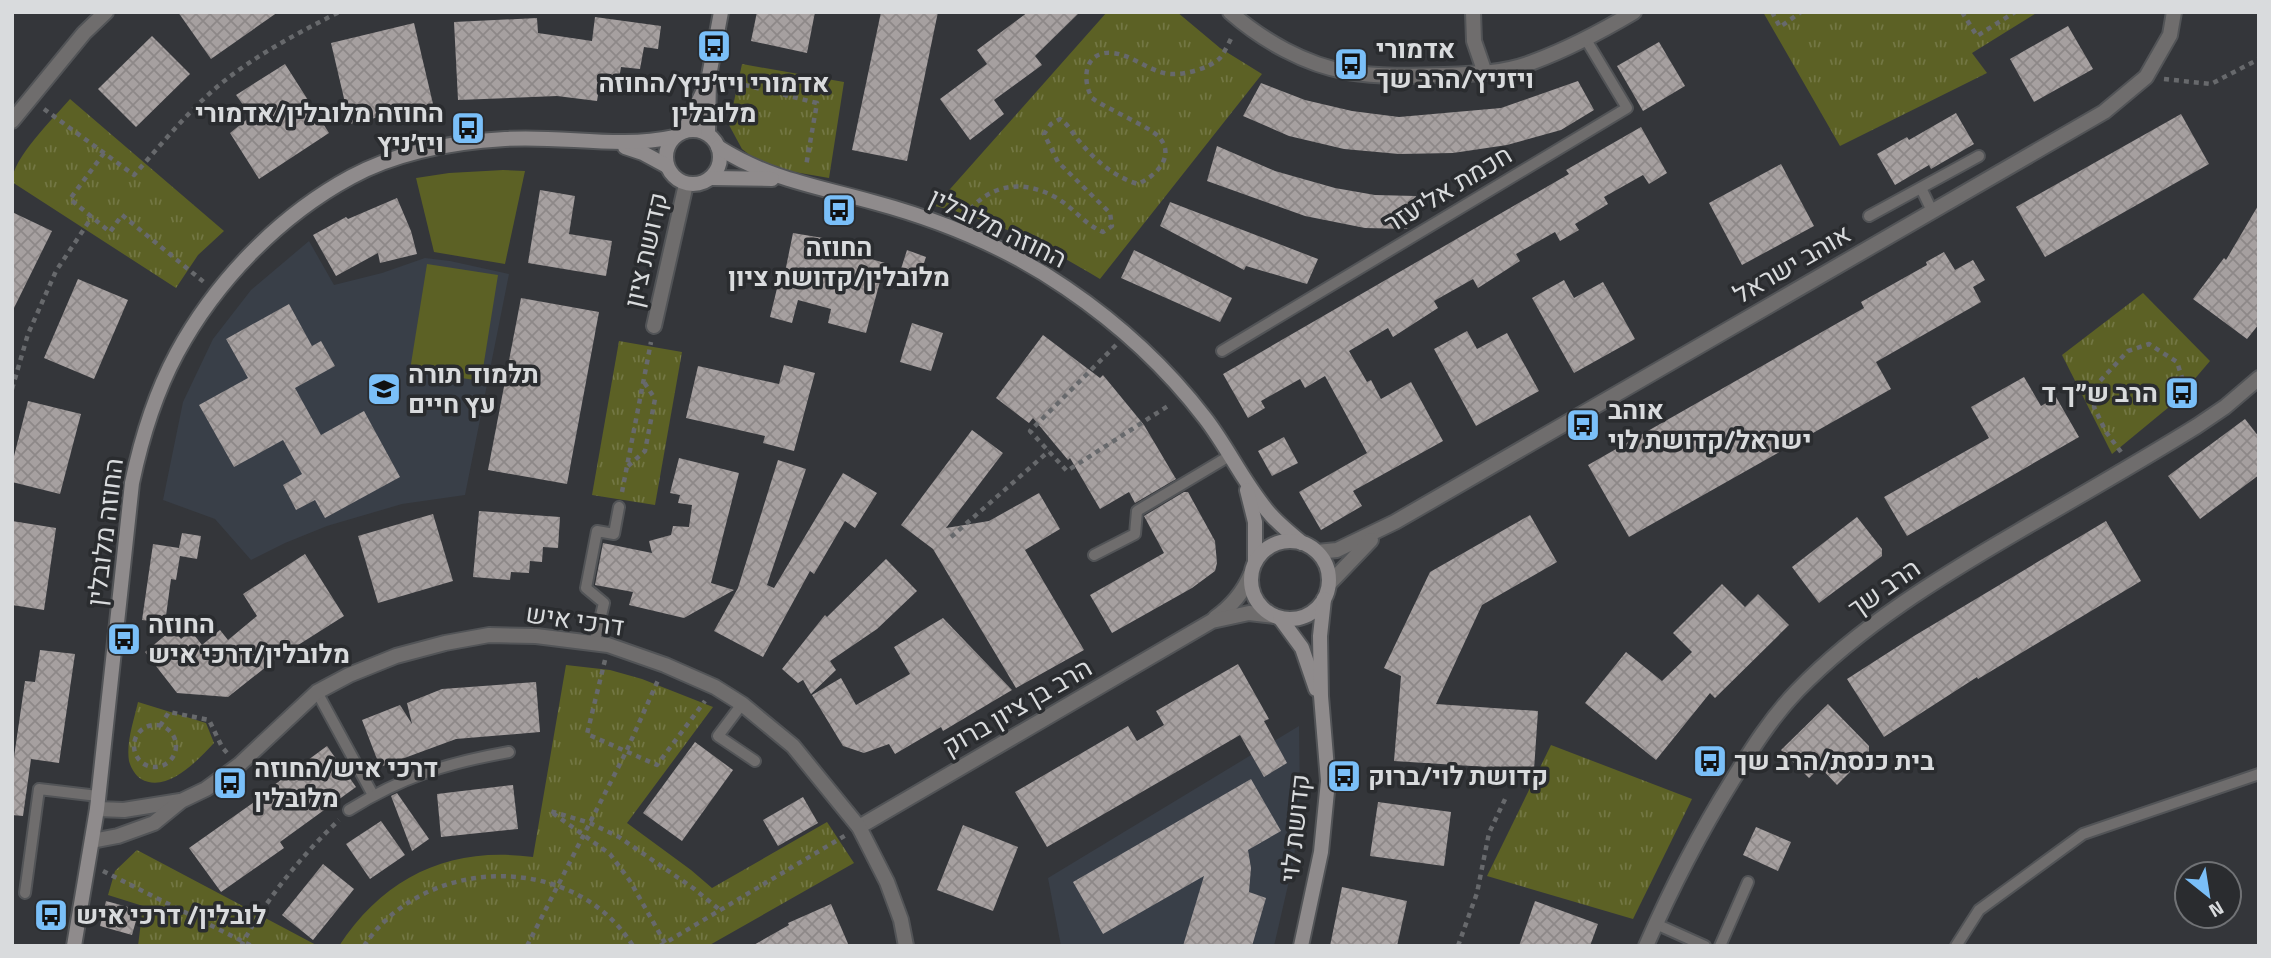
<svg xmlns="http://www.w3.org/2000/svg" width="2271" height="958" viewBox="0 0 2271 958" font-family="'Titillium Web',Heebo,sans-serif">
<defs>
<pattern id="park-tufts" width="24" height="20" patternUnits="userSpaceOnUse" patternTransform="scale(1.75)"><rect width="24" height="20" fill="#5c6125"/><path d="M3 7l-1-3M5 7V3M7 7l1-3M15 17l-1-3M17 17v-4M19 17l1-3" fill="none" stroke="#737744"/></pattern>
<pattern id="building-cross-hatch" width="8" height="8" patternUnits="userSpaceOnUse" patternTransform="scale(1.75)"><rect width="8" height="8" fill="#a6a0a0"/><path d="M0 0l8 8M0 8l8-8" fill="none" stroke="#8d8888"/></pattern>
</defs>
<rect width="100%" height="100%" fill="#34363a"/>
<g fill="#393f48">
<path d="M309,241L334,285L382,273L425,258L450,261L509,274L465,495L402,504L327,526L285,543L251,560L215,519L163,500L183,402L213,339L251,290Z"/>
<path d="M1299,726L1300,796L1294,859L1274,946H1061L1048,878Z"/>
</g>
<g fill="#5c6125">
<path d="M503,170L525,171L505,264L434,252L416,178L449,173Z"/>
<path d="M427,264L498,275L481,381L410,370Z"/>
</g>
<g fill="url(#park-tufts)">
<path d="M1107,12H1177L1220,48L1262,74L1100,279C1047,247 995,220 935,206Z"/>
<path d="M1763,12H2038L1972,53L1987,73L1840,146Z"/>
<path d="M742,64L844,82L829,178L765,167L742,149L729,125Z"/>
<path d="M70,99L224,231L198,255L176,288L12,182C12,158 54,118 70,99Z"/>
<path d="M2143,293L2210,361L2175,402L2112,454L2062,355Z"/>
<path d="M619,341L682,352L655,505L592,495Z"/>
<path d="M566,665L610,670L642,679L713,707L627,823L691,870L712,888L827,822L854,863L708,946H339C385,876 450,846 533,857Z"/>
<path d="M138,702L206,723L214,743C198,760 167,794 141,779C135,775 131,768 129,761C126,742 134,720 138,702Z"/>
<path d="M1551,745L1692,799L1633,919L1487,876Z"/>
<path d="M137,850L318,946H138L143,906L108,895L115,871Z"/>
</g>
<g fill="url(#building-cross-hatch)">
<path d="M178,12H278L211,59Z"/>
<path d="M757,12H815L807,53L751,41Z"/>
<path d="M881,12H938L907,161L852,150Z"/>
<path d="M1028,12H1080L1035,56L1042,65L994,100L1004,114L970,140L940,99L987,64L977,50Z"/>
<path d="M595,17L661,26L658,49L644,47L640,69L621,67L618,85L600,83L597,101L557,96L458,100L454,22L537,18L538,33L592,41Z"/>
<path d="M414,23L433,104L350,124L331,43Z"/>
<path d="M2068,26L2093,69L2034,102L2010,59Z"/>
<path d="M152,36L190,74L136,127L98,89Z"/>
<path d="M1659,42L1685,86L1643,111L1617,66Z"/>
<path d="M285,64L329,133L259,179L230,133L251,116L236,95Z"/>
<path d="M1578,81L1594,110L1561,130L1507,145L1453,153L1399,154L1344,149L1289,136L1243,116L1261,83L1305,100L1352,111L1399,117L1501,108Z"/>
<path d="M1956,113L1974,144L1931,169L1929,165L1895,185L1877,154L1907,137L1909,140Z"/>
<path d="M2181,114L2209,164L2045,257L2016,207Z"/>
<path d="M1641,127L1667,173L1649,184L1643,175L1604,197L1608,204L1575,224L1579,230L1560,241L1555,232L1516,254L1520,261L1478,288L1473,279L1434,301L1438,308L1393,337L1388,328L1349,351L1367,382L1371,380L1381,399L1411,382L1443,441L1353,491L1362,506L1321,530L1299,492L1367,453L1325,376L1305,388L1300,379L1261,401L1265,408L1248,418L1223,374L1569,174L1566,170Z"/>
<path d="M1217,146L1275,171L1335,188L1375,195L1416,196L1407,229L1365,228L1305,216L1207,181Z"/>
<path d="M1781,164L1814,226L1742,265L1709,203Z"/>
<path d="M540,190L575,196L569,234L612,241L606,276L528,263Z"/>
<path d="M397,198L411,231L417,254L380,263L378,253L336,276L313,235L346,217L348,219Z"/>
<path d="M1170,202L1318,259L1307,284L1246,266L1244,270L1160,226Z"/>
<path d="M2259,204V324L2247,339L2193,299L2224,258L2226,260Z"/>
<path d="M12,212L52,231L12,312Z"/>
<path d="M793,233L823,238L822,245L885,263L866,333L828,323L831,309L798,300L792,323L770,317L780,276L784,277Z"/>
<path d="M907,250L926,257L919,278L900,272Z"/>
<path d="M1134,250L1232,298L1220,322L1121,278Z"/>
<path d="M1944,252L1955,270L1973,260L1985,280L1973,287L1981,302L1876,362L1891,389L1629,537L1588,465L1864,308L1861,302L1927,265L1926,262Z"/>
<path d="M78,279L128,300L94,379L44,358Z"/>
<path d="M1564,280L1574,298L1603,282L1635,339L1574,373L1532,298Z"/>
<path d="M521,298L599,312L567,484L488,470Z"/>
<path d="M289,304L312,346L321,341L335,366L295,388L321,435L364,411L400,477L325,518L315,500L296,510L283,485L302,474L283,440L234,467L199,405L248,378L226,339Z"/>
<path d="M912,323L943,333L931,371L900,362Z"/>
<path d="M1467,331L1477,349L1507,333L1539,391L1476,426L1434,349Z"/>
<path d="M1043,335L1100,378L1103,375L1144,425L1176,479L1135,503L1129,492L1100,509L1070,458L1068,460L1033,418L1029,423L996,398Z"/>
<path d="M784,365L815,373L794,451L763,443L765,436L686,418L698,366L779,384Z"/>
<path d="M2024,377L2041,406L2056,397L2079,437L1907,536L1884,497L1989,438L1971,407Z"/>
<path d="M28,401L81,414L60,494L12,482V464Z"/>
<path d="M2245,419L2259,437V475L2200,519L2168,476Z"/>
<path d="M972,430L1003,453L946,528L989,521L1039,493L1060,529L1025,550L1084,650L1016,688L933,549L901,525Z"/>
<path d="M1284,437L1298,463L1272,476L1258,451Z"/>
<path d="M679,458L739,473L711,583L734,590L684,618L629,605L633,592L595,585L603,543L652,553L649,541L671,535L673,526L689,527L692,505L678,503L680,495L670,493Z"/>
<path d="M778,460L806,469L767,585L774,588L843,473L877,493L855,528L845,521L814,574L810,571L763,657L714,631L738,588Z"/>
<path d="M1184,492H1188L1215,541L1217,563L1215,571L1192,588L1112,633L1090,595L1164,553L1144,516Z"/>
<path d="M479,511L560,517L558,548L543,547L542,562L530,561L529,573L511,572L510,580L473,577Z"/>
<path d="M433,514L453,581L378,603L358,536Z"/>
<path d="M1530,515L1557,562L1482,605L1436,704L1538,711L1534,770L1394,761L1401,676L1384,668L1430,572Z"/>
<path d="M1857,517L1882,549V556L1819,603L1792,567Z"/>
<path d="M12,521L56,528L44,610L12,605Z"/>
<path d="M2106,521L2141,581L1978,679L1977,677L1884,737L1847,679L1914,636Z"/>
<path d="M182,533L201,536L197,559L180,556L176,580L171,579L165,623L142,620L153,544L179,548Z"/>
<path d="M305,554L344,616L276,659L228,697L177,693L145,652L173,629L181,639L191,631L202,645L220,630L228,640L257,616L243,594Z"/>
<path d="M886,559L917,591L877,629L830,661L836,670L811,694L803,680L798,683L782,669L825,615L827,617Z"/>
<path d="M1722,584L1745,607L1758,594L1789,625L1715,698L1710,693L1656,760L1585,703L1626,652L1662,681L1692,652L1673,633Z"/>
<path d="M943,618L1012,690L943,731L941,727L895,754L889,744L864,753L843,746L812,695L841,678L856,705L910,674L894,647Z"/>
<path d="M40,650L75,654L59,763L31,759L23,816L12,815V771L25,681L35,682Z"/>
<path d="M1238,664L1269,719L1264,721L1287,763L1264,777L1240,735L1047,847L1015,792L1128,726L1137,741L1164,725L1156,711Z"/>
<path d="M536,682L540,732L456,739L380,767L362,720L400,705L412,724L407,703L442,689Z"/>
<path d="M1828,704L1869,746V753L1837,785L1820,767L1809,778L1781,750Z"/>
<path d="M695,742L733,770L682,841L643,813Z"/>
<path d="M327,746L356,787L280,842L284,848L221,892L189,848L267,793L266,791Z"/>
<path d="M1251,779L1281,831L1248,850L1251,868L1249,892L1266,898L1252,946H1183L1204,876L1103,934L1073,882Z"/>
<path d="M513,785L518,829L441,837L437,794Z"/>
<path d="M397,793L429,839L412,851L391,796Z"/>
<path d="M803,797L818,823L778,846L763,820Z"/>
<path d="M1378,802L1451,812L1444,866L1370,856Z"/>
<path d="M381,821L405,855L370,879L346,844Z"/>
<path d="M963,825L1018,847L993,911L937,890Z"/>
<path d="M1756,827L1791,842L1778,871L1743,855Z"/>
<path d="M323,864L354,889L313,940L282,915Z"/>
<path d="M1342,887L1407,901L1397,946H1330Z"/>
<path d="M106,901L139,910L132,935L100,926Z"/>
<path d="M1535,901L1598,924L1590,946H1519Z"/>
<path d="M831,904L849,946H752L789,925L788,923Z"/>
</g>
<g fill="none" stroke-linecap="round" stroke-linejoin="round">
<g stroke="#525457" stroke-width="14">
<g id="lane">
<path d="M1921,188L1932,211"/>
<path d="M1869,216L1979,156"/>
<path d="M1222,351L1627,108L1585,38"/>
<path d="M1094,555L1135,534L1137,511L1231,455"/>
<path d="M594,644L604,603L586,588L597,531L614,534L619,507"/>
<path d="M317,692L373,795"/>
<path d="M742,704L718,736L755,761"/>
<path d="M349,810C402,777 447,763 509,752"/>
<path d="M25,893L39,789L98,796"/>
<path d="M1656,924L1705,946"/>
<path d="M1720,946L1748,882"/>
<path d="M1956,946L1979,910L2083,834L2259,774"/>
</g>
</g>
<g stroke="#525457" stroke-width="18">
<g id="street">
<path d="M1230,12C1262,40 1305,65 1348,72C1379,77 1412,76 1444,75C1474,74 1505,73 1533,62C1568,49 1602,31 1634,12"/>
<path d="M1473,12L1474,41L1485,73"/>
<path d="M12,121L84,33L106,12"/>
<path d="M654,326L686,184"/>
<path d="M1317,552L1337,550L1395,522L2104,112L2146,77L2170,35L2174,12"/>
<path d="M1329,584L1371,540"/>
<path d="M1215,618C1232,606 1243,593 1251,574"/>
<path d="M97,809L124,810L180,801"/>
<path d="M859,827L1212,621L1249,613L1274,616"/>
<path d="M92,841L118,836L154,823L181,801L206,789L239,765L317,692L349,675L396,656L445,643L489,635L536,636L608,645L665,665L715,687L742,704L793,746L859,827L887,882L901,920L906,946"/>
<path d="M1646,946C1671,889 1699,834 1732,781C1751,750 1771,718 1797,691C1861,625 1940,577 2019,531C2079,496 2139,462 2197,426L2225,407L2259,378"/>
</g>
</g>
<g stroke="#525457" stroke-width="18">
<g id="secondary">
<circle cx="693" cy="157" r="27"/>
<path d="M684,131L705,88"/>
<path d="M708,134L709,76L721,12"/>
<path d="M625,147L643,153L667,166"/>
<path d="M718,147C768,179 816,186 873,202C940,220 1008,248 1066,288C1119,324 1166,367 1205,418C1229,449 1245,486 1271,515C1280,525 1291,534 1302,543"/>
<path d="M711,178L772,179"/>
<path d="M1247,490L1255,522V561"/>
<circle cx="1290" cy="580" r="39"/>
<path d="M1280,618L1302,648L1316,689"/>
<path d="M74,946L97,809L132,483C141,440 156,392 177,353C216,281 279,216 351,177C397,152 453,142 505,139C562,135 618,149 674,137"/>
<path d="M1301,946L1321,852L1328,781L1321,696L1320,636L1324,599"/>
</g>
</g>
<g stroke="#67696c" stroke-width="4.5" stroke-dasharray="5 5" stroke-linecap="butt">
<path d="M1772,12L1780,27L1801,12"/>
<path d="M1962,12L1977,36L2015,12"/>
<path d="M2164,79L2211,84L2259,59"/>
<path d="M725,80L817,103L806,166"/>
<path d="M44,109L134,175C166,139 197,100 236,72C269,48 304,30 339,12"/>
<path d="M104,153L70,199L110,232L122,215L205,283"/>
<path d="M964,217C987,185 1020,178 1055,197C1073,207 1084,224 1103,232L1112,226L1110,213L1058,162L1044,134L1051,124L1060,119C1069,125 1072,133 1079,141C1095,160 1114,177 1138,184C1156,176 1176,156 1159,137C1150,127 1107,109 1092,98C1081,78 1085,50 1113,53C1131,55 1147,69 1164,73C1179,77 1209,69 1220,58C1225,52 1229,42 1233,35"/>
<path d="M1116,345L1030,431L1067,471L1171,404"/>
<path d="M12,389L28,334L56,271L92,217"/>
<path d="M2121,452L2106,432L2094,407L2099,382L2128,351L2149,344L2177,362L2192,409"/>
<path d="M628,466L645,451L655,399L644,382"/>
<path d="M622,492L651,342"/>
<path d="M951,537L1049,451"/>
<path d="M605,660L587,734L657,765L705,701"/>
<circle cx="155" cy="746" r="21"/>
<path d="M160,726L169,712L209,720L222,747L228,754"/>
<path d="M103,871L252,946"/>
<path d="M665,943L630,881L610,854L550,811L590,823L619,837L693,888L720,910"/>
<path d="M241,946C266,899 301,856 339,820"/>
<path d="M364,946C424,855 574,851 633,946"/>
<path d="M527,946L626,752L659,678"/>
<path d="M660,946L846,835"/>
<path d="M1458,946L1477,893L1489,833L1507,795"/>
</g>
<use href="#lane" stroke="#6f6d6d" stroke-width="10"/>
<use href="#street" stroke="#6f6d6d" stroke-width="14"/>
<use href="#secondary" stroke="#8f8b8c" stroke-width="14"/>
</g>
<defs>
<g id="bus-square" transform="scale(1.75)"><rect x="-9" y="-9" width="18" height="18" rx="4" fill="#7abff8" stroke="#2a2c2f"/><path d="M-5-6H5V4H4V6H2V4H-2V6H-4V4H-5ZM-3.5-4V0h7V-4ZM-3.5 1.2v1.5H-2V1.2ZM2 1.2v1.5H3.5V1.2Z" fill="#111"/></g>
<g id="school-square" transform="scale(1.75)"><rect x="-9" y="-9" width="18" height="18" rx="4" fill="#7abff8" stroke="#2a2c2f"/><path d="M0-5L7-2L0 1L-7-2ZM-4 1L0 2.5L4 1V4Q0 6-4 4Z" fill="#111"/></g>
</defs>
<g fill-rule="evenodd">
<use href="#bus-square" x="714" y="46"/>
<use href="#bus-square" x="1351" y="64"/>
<use href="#bus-square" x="468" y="128"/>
<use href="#bus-square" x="839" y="210"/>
<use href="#school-square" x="384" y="389"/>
<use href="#bus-square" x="2182" y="393"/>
<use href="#bus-square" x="1583" y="425"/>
<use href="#bus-square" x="124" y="639"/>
<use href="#bus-square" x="1710" y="761"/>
<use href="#bus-square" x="1344" y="776"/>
<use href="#bus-square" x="230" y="783"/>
<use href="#bus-square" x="51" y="915"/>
</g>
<g text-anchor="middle" stroke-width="7" stroke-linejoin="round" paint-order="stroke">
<g font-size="26" font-weight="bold" fill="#d9dbdd" stroke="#2a2c2f" text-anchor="start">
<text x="1376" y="58">אדמורי<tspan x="1376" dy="30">ויזניץ/הרב שך</tspan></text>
<text x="714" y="92" text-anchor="middle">אדמורי ויז׳ניץ/החוזה<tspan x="714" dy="30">מלובלין</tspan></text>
<text x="444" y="122" text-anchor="end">החוזה מלובלין/אדמורי<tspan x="444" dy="30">ויז׳ניץ</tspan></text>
<text x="839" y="256" text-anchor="middle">החוזה<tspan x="839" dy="30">מלובלין/קדושת ציון</tspan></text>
<text x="408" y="383">תלמוד תורה<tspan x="408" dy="30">עץ חיים</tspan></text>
<text x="2158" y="402" text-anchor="end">הרב ש״ך ד</text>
<text x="1608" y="419">אוהב<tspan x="1608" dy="30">ישראל/קדושת לוי</tspan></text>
<text x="148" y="633">החוזה<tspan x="148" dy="30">מלובלין/דרכי איש</tspan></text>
<text x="1734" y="770">בית כנסת/הרב שך</text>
<text x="254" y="777">דרכי איש/החוזה<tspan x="254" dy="30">מלובלין</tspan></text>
<text x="1368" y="785">קדושת לוי/ברוק</text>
<text x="76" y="924">לובלין/ דרכי איש</text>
</g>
<g font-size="26" fill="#d9dbdd" stroke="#2a2c2f">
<text transform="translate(1448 189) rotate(-31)" y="9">חכמת אליעזר</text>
<text transform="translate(998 228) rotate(26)" y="9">החוזה מלובלין</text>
<text transform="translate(646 250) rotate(-77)" y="9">קדושת ציון</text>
<text transform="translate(1792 264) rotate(-30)" y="9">אוהב ישראל</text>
<text transform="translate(105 532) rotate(-83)" y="9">החוזה מלובלין</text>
<text transform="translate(1884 588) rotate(-35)" y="9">הרב שך</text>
<text transform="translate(575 620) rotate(8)" y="9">דרכי איש</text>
<text transform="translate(1017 707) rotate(-30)" y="9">הרב בן ציון ברוק</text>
<text transform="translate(1295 828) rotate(-84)" y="9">קדושת לוי</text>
</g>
</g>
<rect width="2271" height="958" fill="none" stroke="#d9dbdd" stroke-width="28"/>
<g transform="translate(2208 895) rotate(150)"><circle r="33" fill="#2a2c2f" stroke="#707275" stroke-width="2"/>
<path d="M0-5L12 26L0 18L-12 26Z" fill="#7abff8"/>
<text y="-10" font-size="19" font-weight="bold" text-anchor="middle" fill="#d9dbdd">N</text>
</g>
</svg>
